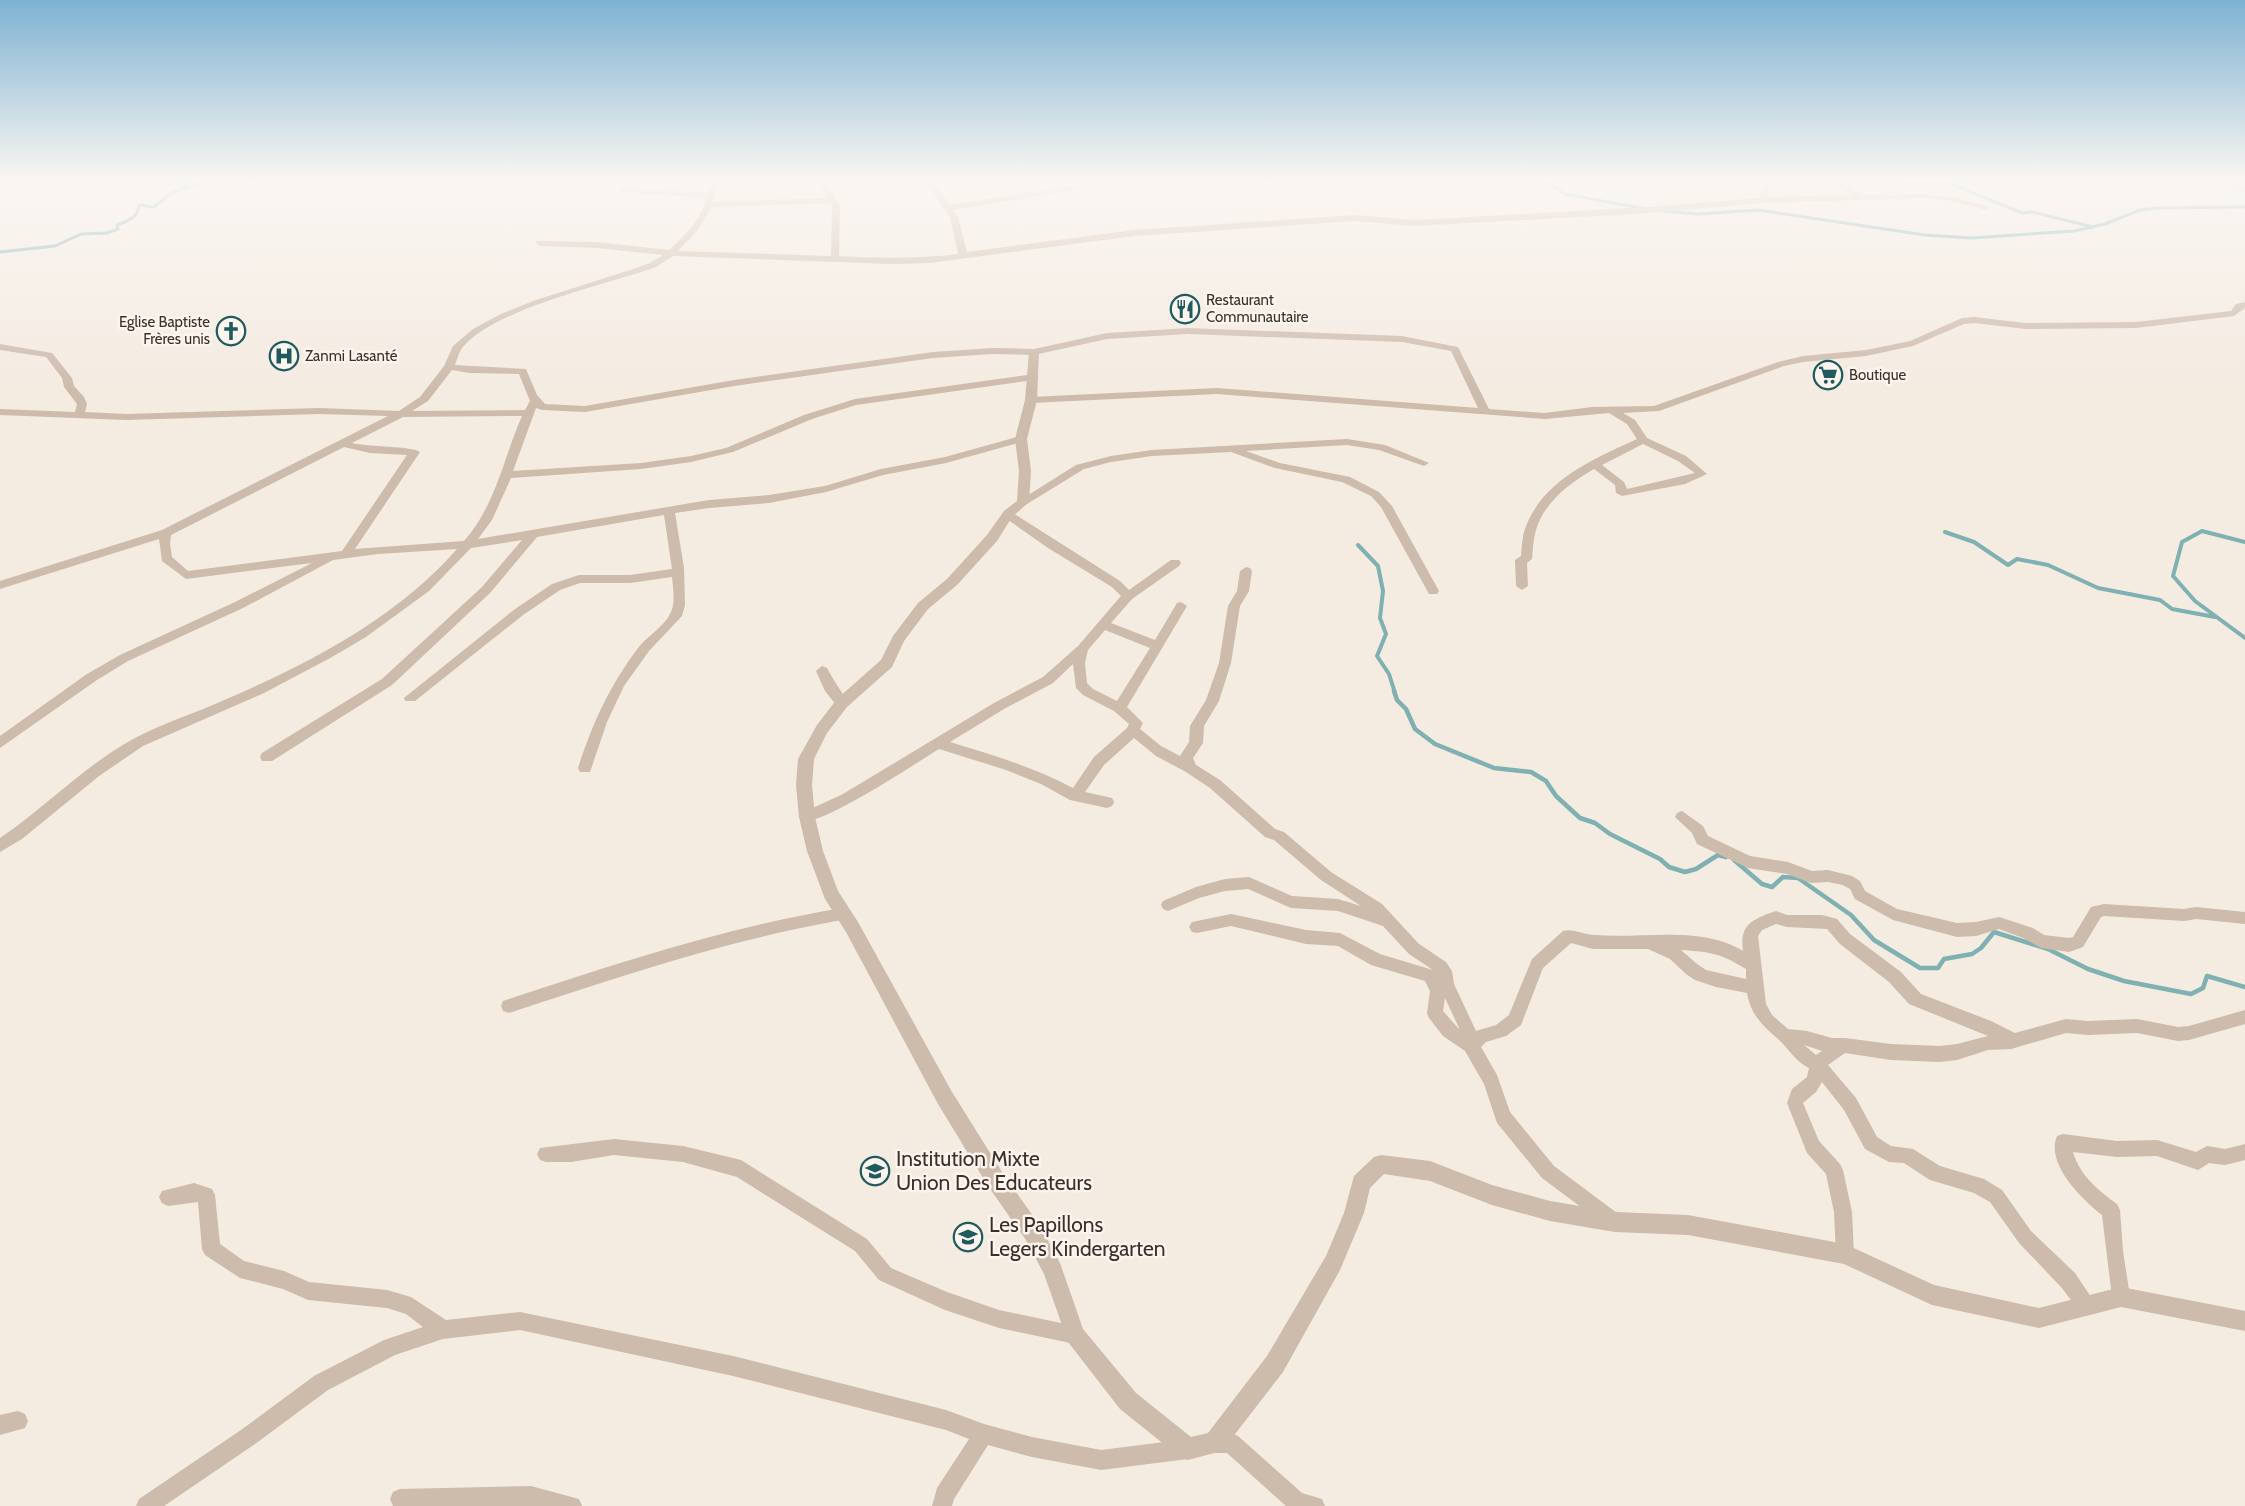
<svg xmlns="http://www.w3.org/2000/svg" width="2245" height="1506" viewBox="0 0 2245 1506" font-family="Cabin,sans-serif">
<rect width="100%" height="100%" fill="#f4ebe1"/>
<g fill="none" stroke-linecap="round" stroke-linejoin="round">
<g stroke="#7fb0b2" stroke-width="3">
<path d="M1543,179L1565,194L1646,209"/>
<path d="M1898,179L1905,183H1949L2022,213L2032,212L2093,227"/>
<path d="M183,189L186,179"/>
<path d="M1663,211L1698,214L1758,210L1925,235L1971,238L2074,231L2105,224L2140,210L2157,208L2245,207"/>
<path d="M0,252L55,246L81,234L107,233L118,229L117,225C129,220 137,219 139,205L154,207L171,193L213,179"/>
</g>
<g stroke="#7fb0b2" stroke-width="4">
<path d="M1945,532L1974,542L2008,565L2017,559L2048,565L2098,588L2160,600L2172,609L2215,617"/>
<path d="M2245,542L2202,531L2182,542L2173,576L2195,601L2245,638"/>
<path d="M1358,545L1378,566L1383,591L1380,618L1386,634L1377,656L1389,674L1395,693"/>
</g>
<g stroke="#7fb0b2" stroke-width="4.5">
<path d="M1394,691L1397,700L1406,709L1415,729L1435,744L1494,768L1531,772L1546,781L1556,796L1580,818L1595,823L1610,834L1660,859L1669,867L1685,872L1696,869L1718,855L1726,857"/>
<path d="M1734,860L1762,884L1772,887L1783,877L1798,878L1851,915L1874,940L1920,968H1938L1944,959L1972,954L1981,948L1994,932L2048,949L2088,969L2124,981L2191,994L2203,988L2207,976L2245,987"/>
</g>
<g fill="#cdbbac" fill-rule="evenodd">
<path d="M716,179H724L714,196L713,202L827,198L816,179H824L840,206L839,256C879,258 918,259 958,254L950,217L923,179H931L950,205L1079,185L1083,187L1079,189L953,210L958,217L967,252L1134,230L1355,215L1415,220L1650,207L1759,198L1762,187L1756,179H1764L1770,187L1767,197L1853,195L1825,179H1835L1864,195L1923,194L1952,197L1990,207L1986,210L1952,201L1923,198L1762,203L1650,213L1415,226L1355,221L1134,236L929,263L892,264L673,256L656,267C606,285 495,308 462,348C459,352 457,360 455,365L526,369L537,395L545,404L585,406L734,380L933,352L992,348L1034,349L1107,333L1188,328L1402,336L1458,347L1489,409L1545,413L1592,407L1654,406L1778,362L1803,356L1866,350L1910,341L1962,318L1975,317L2025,323L2136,322L2231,311L2236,304L2245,302V308L2234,316L2136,328L2025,329L1975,323L1964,324L1913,346L1866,356L1803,362L1784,366L1659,411L1623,413L1635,420L1647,438L1686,456L1707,474L1685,484L1622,496L1616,493L1615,485L1594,469C1570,483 1544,502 1536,530C1533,540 1533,550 1532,559L1527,563L1528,586L1522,590L1516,586L1515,560L1521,556C1522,547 1522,537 1525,529C1542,480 1594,459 1637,439L1627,424L1609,413L1545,419L1217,394L1031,403L1026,400L1031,397L1217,388L1478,408L1451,351L1402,342L1188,334L1107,339L1034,355L992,354L933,358L734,386L585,412L542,410L536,408L513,471L641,463L691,456L726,448L804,415L855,399L1034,374L1039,377L1034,380L856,405L812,419L733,452L691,462L641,469L511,478L492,520L478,539L709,500L769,495L825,486L881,469L945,457L1021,436L1026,439L1025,441L946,463L883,475L826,492L769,503L709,508L675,513L684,568L685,605L682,616L649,651L624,686L607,722L590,772H580L578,768C593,722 609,687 638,648C647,636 664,627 670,614C676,604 673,588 672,577L630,583H580L560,590L523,615L415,701H405L404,698L515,609L552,584L579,575H630L672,569L664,515L537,537L490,593L392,685L272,761H262L260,757L262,753L382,679L482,587L522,540L471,548L429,591L366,637L332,657L264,693L143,746L99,776L22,839L0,852V838C46,807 85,765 135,738C163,723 193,714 222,701C306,665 396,619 457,549L378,554L333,560L243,608L128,661L97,680L0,748V736L87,674L120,655L235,602L312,563L186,579L162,561L159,539L0,589V581L162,530L388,416L319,414L126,420L0,415V409L75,412L77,404L64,387L62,378L46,357L0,350V344L52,353L72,378L74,386L84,397L87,404L85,412L126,414L319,408L399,411L420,397L444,366L453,346L473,329L501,314L533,301L630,270L650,263L663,255L597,248L540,246L536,243L537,241L597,242L669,250C683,237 703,218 706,198L621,192L617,190L621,188L707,193ZM830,203L832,206L831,256L678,251L696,232L712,207ZM452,370L469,373L519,374L530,401L525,410L412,411L428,401ZM522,416C503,459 496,505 464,541L355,549L420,452C413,446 367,447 352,443L403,417ZM1643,444L1678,461L1695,473L1627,489L1624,482L1602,465ZM344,447L370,453L407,455L342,551L188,571L172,557L170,544L171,535Z"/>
<path d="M2202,179H2216L2245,187V192Z"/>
<path d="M1347,439L1385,445L1429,463L1424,466L1379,450L1347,445L1246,451L1280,463L1350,477L1379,492L1392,506L1439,591L1437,594H1429L1381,507L1371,496L1342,482L1275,468L1231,452L1152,456L1111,462L1084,469L1027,504L1023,506L1017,502L1076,465L1111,456L1152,450Z"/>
<path d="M1008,510L1120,581L1129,590L1171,560H1179L1181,563L1179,566L1132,599L1111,623L1155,640L1177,603L1181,602L1187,606L1127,707L1143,723L1140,729L1161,746L1180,756L1189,742L1190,726L1206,700L1219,663L1228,606L1237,591L1240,571L1246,567L1250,568L1252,571L1249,591L1240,606L1231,663L1219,701L1204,726L1203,743L1193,758L1196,765L1220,780L1275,829L1284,832L1331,872L1382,904L1419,944L1446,962L1452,971L1454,984L1476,1031L1496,1025L1509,1015L1532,959L1563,931C1573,928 1584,935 1595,935C1641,939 1702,925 1743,951C1739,924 1753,919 1776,911L1787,915H1822L1837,919L1850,934L1901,972L1921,994L1991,1021L2015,1033L2066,1019L2088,1021L2137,1019L2178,1027L2189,1026L2245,1010V1024L2189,1040L2178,1041L2137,1033L2088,1035L2066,1033L2011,1049L1988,1050L1957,1060L1940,1062L1891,1060L1845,1053L1828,1065L1856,1098L1877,1137L1891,1146L1913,1149L1940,1166L1984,1179L2002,1190L2031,1231L2075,1273L2097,1306L2095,1313L2088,1315L2081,1313L2061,1287L2019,1243L1990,1202L1974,1193L1930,1180L1904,1163L1889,1162L1865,1149L1844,1110L1822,1082L1816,1092L1803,1103L1819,1141L1840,1164L1843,1170L1852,1212L1854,1254L1851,1260L1845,1263L1839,1260L1836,1254L1834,1212L1826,1174L1807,1153L1787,1103L1792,1089L1807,1077L1809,1068C1795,1061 1789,1049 1778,1039C1762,1025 1751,1015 1747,993L1716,987L1695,980L1686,974L1670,959L1648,949H1593L1571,943L1543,968L1521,1025L1506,1036L1486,1042L1481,1047L1497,1075L1510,1112L1554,1166L1617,1213L1620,1219L1617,1225L1611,1228L1605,1225L1542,1178L1497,1123L1484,1084L1465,1051L1443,1036L1429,1018L1427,1013L1430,991L1425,981L1371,965L1338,946L1306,944L1231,926L1197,933L1192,932L1189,927L1192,922L1197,921L1231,914L1306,930L1340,933L1380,954L1433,970L1409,954L1383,926L1338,911L1291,908L1248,889L1225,891L1199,898L1168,911L1163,909L1161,905L1163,901L1196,887L1225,879L1249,877L1292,896L1338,899L1361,906L1321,880L1274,840L1265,837L1210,788L1186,772L1156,756L1134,738L1104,765L1085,792L1112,798L1114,802L1112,806L1107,808L1070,800L1041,784L1006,770L939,749C918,762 820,827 802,821L800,817L802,813L843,794L994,703L1043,677L1078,646L1121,596L1112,587L1048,548L1004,517L1002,514ZM1105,630L1150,648L1117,701L1093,689L1087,683L1085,663L1088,650ZM1073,664L1076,688L1083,695L1114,711L1129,724L1127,728L1094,757L1073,788C1034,767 992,755 950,742L1004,709L1053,683ZM1776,924L1787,927L1827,929L1840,944L1889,982L1909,1004L1988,1036L1957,1044L1940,1046L1891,1044L1845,1038H1832L1807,1031L1788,1029L1772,1015L1766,1004L1758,936L1762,930ZM1681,950C1711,952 1720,953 1746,969V979L1706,970L1697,964ZM1445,998L1459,1028V1029L1443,1011ZM1804,1045L1822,1051L1816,1055Z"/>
<path d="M822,666L827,668C833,680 841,691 849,703L847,706H837L825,691L816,671Z"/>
<path d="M1682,811L1703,826L1708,836L1750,856L1788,862L1812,871L1828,870L1852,876L1860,881L1865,891L1897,909L1957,923L1976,922L1999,917L2033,928L2044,935L2069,938L2073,937L2091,907L2104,904L2184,909L2196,907L2245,912V924L2196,919L2184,921L2104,916L2101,917L2083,947L2069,952L2041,948L2023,938L1999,929L1976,936L1957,937L1893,920L1855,899L1850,889L1843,885L1828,882L1811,883L1787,874L1748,868L1697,844L1692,833L1675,817L1677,813Z"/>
<path d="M842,908L847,909L850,914L847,919L842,920C728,940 619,977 509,1013L503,1011L501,1006L503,1001L509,999C619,963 728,927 842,908Z"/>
<path d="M2063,1134L2117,1141L2157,1140L2196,1152L2207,1146L2225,1149L2245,1144V1160L2225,1165L2209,1163L2198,1170L2157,1156L2117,1157L2073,1152C2080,1176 2098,1190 2117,1204L2120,1210L2123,1251L2130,1297L2128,1304L2121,1306L2114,1304L2112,1297L2102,1215C2083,1200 2045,1164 2057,1136Z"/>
<path d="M614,1139L683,1146L741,1160L867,1239L891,1268L947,1292L999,1310L1075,1326L1082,1328L1084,1335L1082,1342L1075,1344L999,1328L945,1310L879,1280L855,1251L737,1177L683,1162L614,1155L571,1162H546L540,1160L537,1154L540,1148Z"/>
<path d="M194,1183L212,1189L215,1195L220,1244L244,1261L284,1271L309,1282L387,1290L411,1297L446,1320L520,1312L733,1356L946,1410L984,1424L1032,1437L1101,1450L1188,1439L1195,1442L1198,1449L1195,1456L1188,1459L1101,1470L1032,1457L988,1445L954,1499L952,1506H932L937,1488L969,1439L946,1430L733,1376L520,1330L443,1339L395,1355L328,1390L255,1444L164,1506H136L139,1499L241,1430L314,1376L384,1340L423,1327L406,1314L387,1308L308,1300L283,1289L240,1278L205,1255L202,1249L198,1202L168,1206L162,1203L159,1197L162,1191Z"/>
<path d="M18,1411L25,1414L28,1421L25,1428L0,1435V1415Z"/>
<path d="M1214,1433H1231L1238,1436L1302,1493L1322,1499L1325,1506H1286L1227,1453H1214L1207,1450L1204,1443L1207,1436Z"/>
<path d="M531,1486L579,1499L582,1506H393L390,1499L393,1492L400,1489Z"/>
</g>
<path fill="#cdbbac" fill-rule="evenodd" d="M1034,349L1039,352L1037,400L1027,439L1031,471L1029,502L1012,517L997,541L957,585L928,609L904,641L892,667L847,707L827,733L814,759L812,785L815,817L823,851L838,891L858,922L952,1092L1002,1172L1040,1226L1060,1263L1083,1329L1136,1393L1191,1437L1208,1433L1267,1356L1326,1256L1344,1213L1354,1176L1374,1157L1381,1155L1430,1161L1492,1185L1550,1201L1615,1212L1688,1215L1845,1244L1934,1285L2039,1308L2121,1287L2245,1311V1331L2121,1307L2039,1328L1932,1305L1844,1264L1688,1235L1615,1232L1550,1221L1492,1205L1430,1181L1384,1174L1370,1188L1364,1213L1340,1270L1283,1372L1222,1451L1188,1460L1180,1457L1120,1409L1068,1342L1044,1274L1026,1240L988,1186L938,1104L846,932L825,899L807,851L799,817L796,785L798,759L817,725L837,699L881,660L893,636L918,603L947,579L987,535L1004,511L1017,501L1019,471L1015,439L1025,400L1029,352Z"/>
</g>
<linearGradient id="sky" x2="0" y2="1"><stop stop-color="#7eb2d2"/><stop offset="0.46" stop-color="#faf6f2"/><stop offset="1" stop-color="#faf6f2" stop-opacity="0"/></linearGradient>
<rect width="2245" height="390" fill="url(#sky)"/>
<defs>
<g id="restaurant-ring" transform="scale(1.5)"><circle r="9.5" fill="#fbf5ee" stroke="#1f5a5e" stroke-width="1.5"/><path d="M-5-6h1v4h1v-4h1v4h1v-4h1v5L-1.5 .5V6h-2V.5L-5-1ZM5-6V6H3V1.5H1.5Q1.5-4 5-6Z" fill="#1f5a5e"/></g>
<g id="church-ring" transform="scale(1.5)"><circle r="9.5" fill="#fbf5ee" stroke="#1f5a5e" stroke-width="1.5"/><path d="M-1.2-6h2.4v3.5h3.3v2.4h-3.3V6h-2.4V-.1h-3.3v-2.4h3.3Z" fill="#1f5a5e"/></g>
<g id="hospital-ring" transform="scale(1.5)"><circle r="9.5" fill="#fbf5ee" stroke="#1f5a5e" stroke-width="1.5"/><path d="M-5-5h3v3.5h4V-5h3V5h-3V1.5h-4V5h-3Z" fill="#1f5a5e"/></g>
<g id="supermarket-ring" transform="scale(1.5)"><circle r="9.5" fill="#fbf5ee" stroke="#1f5a5e" stroke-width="1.5"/><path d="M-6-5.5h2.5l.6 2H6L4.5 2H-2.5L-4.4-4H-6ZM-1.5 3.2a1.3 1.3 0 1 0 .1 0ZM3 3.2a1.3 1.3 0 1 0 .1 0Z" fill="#1f5a5e"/></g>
<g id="school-ring" transform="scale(1.5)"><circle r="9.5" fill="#fbf5ee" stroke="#1f5a5e" stroke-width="1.5"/><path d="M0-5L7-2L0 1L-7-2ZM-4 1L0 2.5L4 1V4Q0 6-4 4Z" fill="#1f5a5e"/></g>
</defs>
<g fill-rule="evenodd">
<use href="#restaurant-ring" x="1185" y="309"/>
<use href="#church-ring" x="231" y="331"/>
<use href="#hospital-ring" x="284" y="356"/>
<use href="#supermarket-ring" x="1828" y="375"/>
<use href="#school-ring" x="875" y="1171"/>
<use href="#school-ring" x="968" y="1237"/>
</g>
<g text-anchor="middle" stroke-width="5" stroke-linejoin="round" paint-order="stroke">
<g font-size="15" fill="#3b302b" stroke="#fbf5ee" text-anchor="start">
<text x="1206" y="305">Restaurant<tspan x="1206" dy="17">Communautaire</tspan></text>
<text x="210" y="327" text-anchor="end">Eglise Baptiste<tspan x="210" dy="17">Frères unis</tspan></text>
<text x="305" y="361">Zanmi Lasanté</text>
<text x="1849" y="380">Boutique</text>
</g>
<g font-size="21" fill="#3b302b" stroke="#fbf5ee" text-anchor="start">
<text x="896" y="1166">Institution Mixte<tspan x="896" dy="24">Union Des Educateurs</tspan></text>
<text x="989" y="1232">Les Papillons<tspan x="989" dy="24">Legers Kindergarten</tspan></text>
</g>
</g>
</svg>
